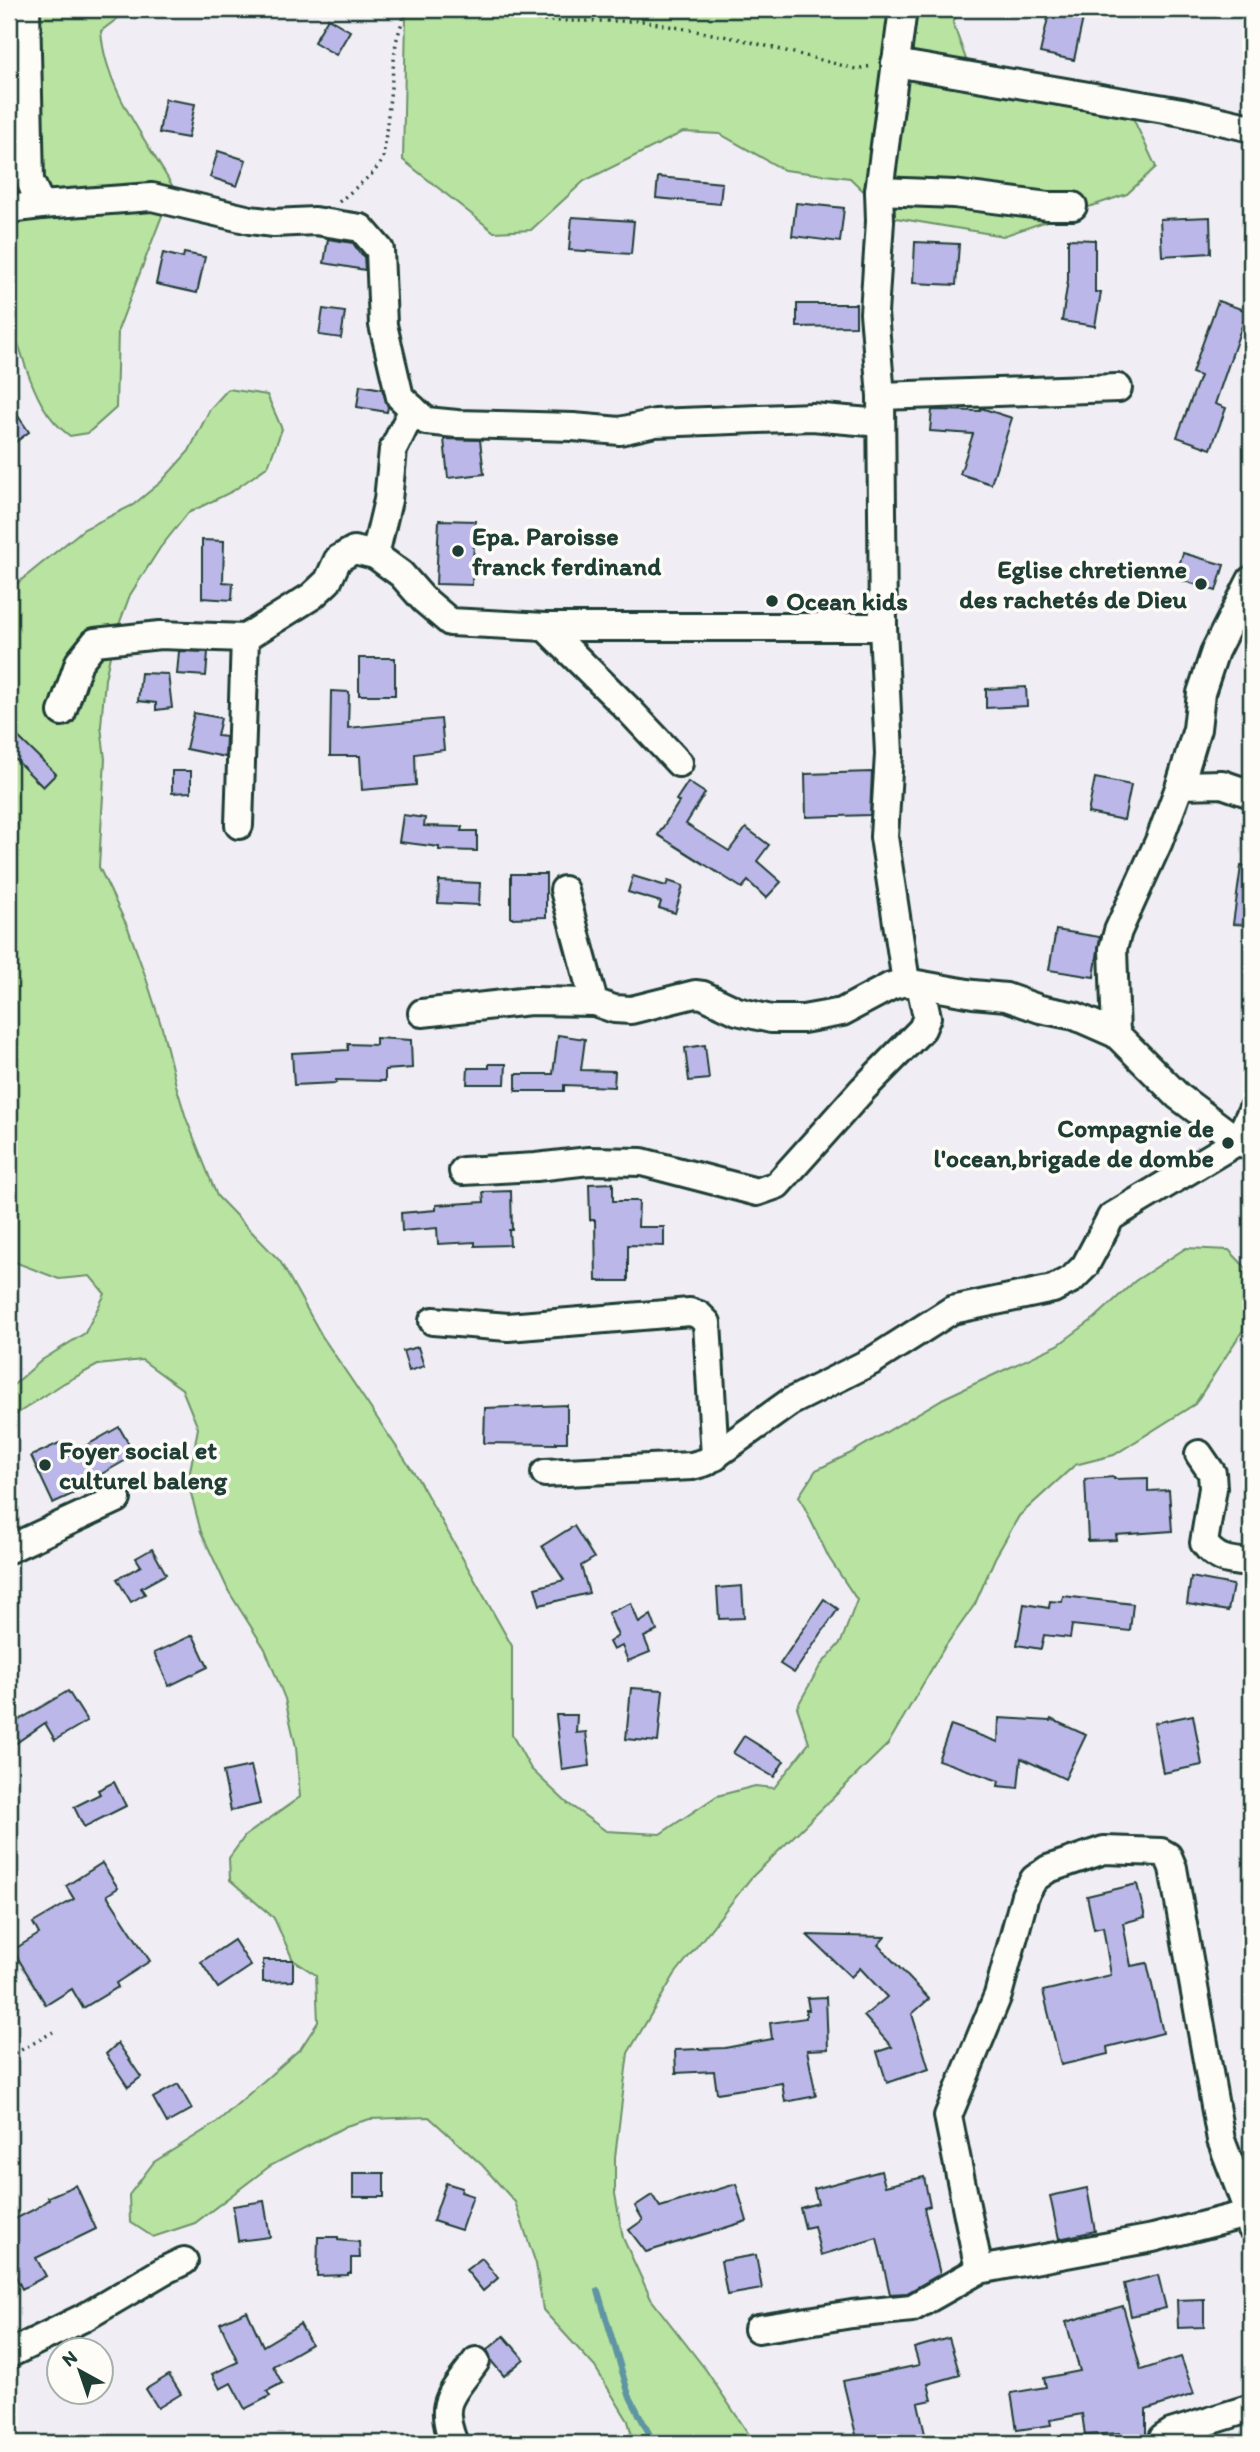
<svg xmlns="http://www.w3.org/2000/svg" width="1260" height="2452" viewBox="0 0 1260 2452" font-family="Itim,sans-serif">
<rect width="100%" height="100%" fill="#f0eef4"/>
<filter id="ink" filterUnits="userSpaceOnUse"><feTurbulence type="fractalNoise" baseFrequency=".0143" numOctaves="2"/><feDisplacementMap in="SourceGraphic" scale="14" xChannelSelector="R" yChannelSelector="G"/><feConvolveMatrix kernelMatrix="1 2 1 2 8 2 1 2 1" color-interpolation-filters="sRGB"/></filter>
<g filter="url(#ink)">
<g fill="#b8e3a1" stroke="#6c906a" stroke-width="2">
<path d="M9,9H130L101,31C105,88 145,138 173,187L118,330L116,408L88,433L70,436C45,418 35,393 25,365C21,352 18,339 9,329Z"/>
<path d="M400,9H959L953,23L967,62L1124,99L1156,167L1127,194L1003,236L890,217L850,178L784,170L720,134L683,132L584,181L531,230L494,232L403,160L406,18Z"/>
<path d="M228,389L267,395L282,429L268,466L233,491L188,513L160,548L130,595L114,638L105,679L101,726L105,759L99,867L128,928L145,975L162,1028L176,1085L186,1118L217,1196L280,1261L322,1336L418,1479L512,1646V1735L531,1769L566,1802L606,1831L660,1834L717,1796L755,1786L774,1788L809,1743L797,1707L820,1666L841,1642L857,1600L829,1558L799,1496L816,1470L849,1454L944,1398L1058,1345L1095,1318L1135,1281L1186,1248L1229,1250L1251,1273L1243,1330L1195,1404L1114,1455L1075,1465L1019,1516L995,1558L975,1604L944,1648L888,1744L751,1878L675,1974L628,2053L615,2157V2194L623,2238L651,2299L706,2370L750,2436L752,2443H634L628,2421L595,2367L543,2310L536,2264L515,2202L482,2165L429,2117L370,2119L346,2126L270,2166L195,2223L153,2237L130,2222L129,2195L154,2162L216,2123L301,2048L318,2022L316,1975L293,1960L274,1918L230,1880L229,1858L245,1836L300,1797L296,1747L285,1699L265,1649L229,1592L201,1532L188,1482L198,1428L182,1389L142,1360L98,1365L64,1383L9,1419V1389L42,1360L85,1333L105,1294L90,1276L59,1279L17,1263L9,1256V590L84,529L133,505L161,482L189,451L210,409Z"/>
</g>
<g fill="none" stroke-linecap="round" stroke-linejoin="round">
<path stroke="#5f95a2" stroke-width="6" d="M598,2291L629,2395L654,2443"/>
</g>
<g fill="#bcb7e9" stroke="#1f3d34" stroke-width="2">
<path d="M1050,9H1085L1074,60L1040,53Z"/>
<path d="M328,18L350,31L336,55L314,42Z"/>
<path d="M165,99L195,104L188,138L159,133Z"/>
<path d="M218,151L246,160L237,186L210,177Z"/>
<path d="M658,177L722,183L720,204L656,198Z"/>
<path d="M796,203L844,208L840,242L792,236Z"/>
<path d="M572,217L634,221L631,254L569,250Z"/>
<path d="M1210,217L1211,253L1162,256L1160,219Z"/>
<path d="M328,239L353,243L359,252L364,256L365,270L324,263Z"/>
<path d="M1068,239L1095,240V292H1101L1095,326L1062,321L1068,280Z"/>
<path d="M915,242L959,244L956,285L913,283Z"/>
<path d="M163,253L183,258L184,253L205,257L197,293L156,284Z"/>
<path d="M1218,301L1247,311L1215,404L1226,408L1211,449L1177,437L1200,376L1192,373Z"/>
<path d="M797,304H856V326L797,327Z"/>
<path d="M323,309L345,312L341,338L319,335Z"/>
<path d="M360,385L382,389L388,407L387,412L357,407Z"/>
<path d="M9,403L29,432L9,447Z"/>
<path d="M981,408L1012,418L991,484L960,474L973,434L930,431L932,410L980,411Z"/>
<path d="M444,439L480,440L484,474L448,478Z"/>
<path d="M439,520L475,521L472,585L436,584Z"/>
<path d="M202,540L224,541L223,582L233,583L232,600L202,598Z"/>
<path d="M1183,553L1224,565L1216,591L1175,578Z"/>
<path d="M179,651L208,652L206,676L177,674Z"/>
<rect x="359" y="658" width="36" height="37"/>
<path d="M141,673L168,674L172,708L156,710V703L138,701Z"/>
<path d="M1026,687L1027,706L986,708V689Z"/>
<path d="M331,691L349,692L348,728L441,719L444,750L415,754L416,785L362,790L360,756H330Z"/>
<path d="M194,713L221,718L217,736L226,737L225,757L186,749Z"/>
<path d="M9,728L56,774L43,787L9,753Z"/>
<path d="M172,771H191V792L172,793Z"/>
<path d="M872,772L870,815L806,817L805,774Z"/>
<path d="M1095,778L1131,785L1124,820L1088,813Z"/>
<path d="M688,782L705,793L686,824L729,851L746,828L769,845L757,861L781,882L766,898L748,881L742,888L658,835L679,802L676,800Z"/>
<path d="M403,815L425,818L424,826L462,827L461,831H477V851L439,850V847L399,842Z"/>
<path d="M1241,866L1251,867V925L1233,924Z"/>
<path d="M511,874H546V917L511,918Z"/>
<path d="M633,876L666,886L668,881L683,886L675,913L659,908L661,902L628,892Z"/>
<path d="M439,881L480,883L479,905L438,903Z"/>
<path d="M1056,930L1100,937L1094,977L1049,970Z"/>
<path d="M558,1035L585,1039L581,1070L615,1071L614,1087L564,1085V1091H516V1074H553Z"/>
<path d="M376,1038L411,1040L412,1068L385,1070V1081L336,1080V1083L294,1085L292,1053L348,1050V1044L376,1045Z"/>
<path d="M705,1045L709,1079L689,1081L685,1048Z"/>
<path d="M489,1064H506L505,1084H467L468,1068H489Z"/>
<path d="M613,1183V1201H639L638,1227H664V1246L628,1245V1281H596L595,1220H590L589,1184Z"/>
<path d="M511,1191L512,1230H509L510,1245L475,1246V1242L438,1244L437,1228L402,1231L401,1213L436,1210V1205L484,1202L483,1192Z"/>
<path d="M418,1347L424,1366L409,1371L403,1351Z"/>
<path d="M567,1405V1442H556V1444L484,1443L485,1408Z"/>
<path d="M119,1427L135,1455L79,1487L81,1490L53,1503L31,1456L59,1443L66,1457Z"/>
<path d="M1114,1477V1479L1148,1478V1491L1169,1490L1172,1531L1116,1535L1117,1540L1088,1541L1085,1479Z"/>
<path d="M574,1526L594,1558L581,1566L589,1593L540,1605L535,1588L564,1580L542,1546Z"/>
<path d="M152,1549L166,1574L141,1588L145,1594L131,1602L117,1579L141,1566L136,1558Z"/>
<path d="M1191,1577L1233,1585L1228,1611L1187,1604Z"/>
<path d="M742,1586L744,1618L719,1619L717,1588Z"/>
<path d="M1063,1596L1133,1604L1130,1631L1072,1625L1070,1638L1044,1635L1041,1649L1017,1645L1024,1604L1049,1608L1050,1601L1062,1602Z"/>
<path d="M824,1599L838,1609L794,1673L780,1664Z"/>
<path d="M631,1603L639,1623L651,1615L657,1631L644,1637L650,1652L628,1661L622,1646L613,1650L609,1642L618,1636L608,1613Z"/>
<path d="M193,1635L208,1667L169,1686L154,1653Z"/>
<path d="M631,1688L663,1690L658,1742L626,1739Z"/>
<path d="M68,1691L87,1721L55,1740L45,1723L9,1748V1726Z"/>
<path d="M556,1715H577L576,1733L586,1732L590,1766L562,1770Z"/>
<path d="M1193,1715L1202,1765L1163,1773L1154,1723Z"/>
<path d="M999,1718L1050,1721L1051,1719L1086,1735L1065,1779L1021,1758L1018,1788L998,1786L999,1781L938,1760L951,1725L998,1742Z"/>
<path d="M744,1736L784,1761L774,1777L733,1753Z"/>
<path d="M251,1766L260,1804L231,1811L223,1772Z"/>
<path d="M114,1782L126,1806L84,1827L74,1807L100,1794L98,1790Z"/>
<path d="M102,1863L118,1888L107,1895L150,1961L116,1983L118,1987L83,2008L72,1989L46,2005L13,1950L39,1934L33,1923L74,1899L66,1886Z"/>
<path d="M1137,1884L1145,1917L1123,1923L1131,1966L1147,1963L1163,2033L1107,2047L1108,2054L1061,2065L1043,1991L1111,1975L1103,1927L1094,1929L1087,1896Z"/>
<path d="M807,1935L885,1937L878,1945L929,1999L912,2014L929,2069L887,2083L877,2052L892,2047L864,2016L887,1997L860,1968L851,1977Z"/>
<path d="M234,1940L251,1966L218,1988L201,1962Z"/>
<path d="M263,1960H293V1981L263,1982Z"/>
<path d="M826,1997L828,2049L807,2050L816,2096L785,2102L782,2083L717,2093L714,2071L676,2073L675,2050L725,2048L772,2039L770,2023L806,2018V2010H809L807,1998Z"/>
<path d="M118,2043L141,2077L128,2087L106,2054Z"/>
<path d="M178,2084L192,2109L167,2123L153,2098Z"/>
<path d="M881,2171L885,2186L924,2177L930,2206L924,2208L940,2274L907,2293L890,2294L877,2238L821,2255L814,2226L805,2228L800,2208L818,2203L814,2189Z"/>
<rect x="353" y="2173" width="31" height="24"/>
<path d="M446,2183L462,2188L461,2192L473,2196L461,2230L433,2221Z"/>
<path d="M736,2184L747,2221L646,2252L629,2230L643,2220L635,2206L652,2195L660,2207Z"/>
<path d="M76,2185L96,2229L36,2258L46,2276L22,2289L9,2263V2222L35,2209L49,2199L48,2197Z"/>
<path d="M1087,2188L1095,2231L1059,2239L1050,2196Z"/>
<path d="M264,2201L270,2237L238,2241L233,2206Z"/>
<path d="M318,2237H338V2240L359,2242L360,2258H351V2273H348V2275L317,2276Z"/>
<path d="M756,2255L762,2289L727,2295L721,2261Z"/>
<path d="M482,2258L498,2278L483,2291L466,2270Z"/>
<path d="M1158,2275L1166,2308L1131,2316L1124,2284Z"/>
<path d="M1204,2299V2327L1178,2328L1177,2300Z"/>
<path d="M1123,2306L1141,2370L1181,2357L1194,2394L1146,2410V2439L1120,2440V2433L1085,2435L1082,2414L1050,2420L1051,2425L1017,2430L1011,2393L1046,2387L1044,2378L1080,2371L1066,2322Z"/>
<path d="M247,2311L263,2346L300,2324L311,2344L273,2366L282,2383L267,2391L270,2396L245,2409L231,2383L220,2389L212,2374L238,2362L220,2323Z"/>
<path d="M504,2336L524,2359L504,2376L492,2362L487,2350Z"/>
<path d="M949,2338L960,2375L928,2384L932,2400L918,2403L927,2443H858L843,2381L919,2365L914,2348Z"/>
<path d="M169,2375L181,2394L158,2408L146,2389Z"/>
</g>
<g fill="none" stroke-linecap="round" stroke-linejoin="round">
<g stroke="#1f3d34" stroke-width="32">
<g id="minor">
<path d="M903,9L879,191L880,221L874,313L881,396L883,627L889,754L884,837L906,982"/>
<path d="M895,63L1182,112L1251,128"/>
<path d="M879,191L954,194L1048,206H1073"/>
<path d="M41,205L152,197L250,220L274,223L315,221L361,228L380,250L383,325L400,397L426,421L457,424L573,427L620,431L655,423L812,417L881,423"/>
<path d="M9,209L41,205L30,181L26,9"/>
<path d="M881,396L1118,388"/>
<path d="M375,555L388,500L393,450L413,409"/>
<path d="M545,627L630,711L679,763"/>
<path d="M62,712L79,662L95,642L160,635L245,638L312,596L328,581L338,559L354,550L375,555L401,574L423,599L450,622L545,627H883"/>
<path d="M1180,785L1222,784L1251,794"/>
<path d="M239,825L245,638"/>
<path d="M564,890L594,1002"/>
<path d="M422,1013L530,1001L594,1002L614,1009L631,1010L695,994L703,995L737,1011L771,1019H803L842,1012L891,986L906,982L973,994L1006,997L1040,1009L1075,1016L1116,1034L1178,1096L1238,1141L1251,1147"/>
<path d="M1116,1034L1113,949L1118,931L1159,841L1180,785L1197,729L1201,693L1215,651L1251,580"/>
<path d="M463,1171L536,1167L589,1161L642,1162L757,1192L777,1185L863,1089L922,1029L927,1017L920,985"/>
<path d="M433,1321L508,1327L690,1312L699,1315L707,1323L715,1457"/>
<path d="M1199,1454L1212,1473L1213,1488L1204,1543C1217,1561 1230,1561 1251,1563"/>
<path d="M545,1473L692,1466L706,1462L790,1402L872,1361L952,1310L1053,1289L1072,1279L1085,1266L1111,1217L1238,1141L1251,1112"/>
<path d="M9,1549L117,1499"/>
<path d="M979,2270L948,2116L998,1995L1025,1895L1034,1879L1048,1869L1104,1850L1161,1852L1168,1856L1173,1868L1221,2140L1249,2214L1251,2227"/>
<path d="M758,2329L852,2314L912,2308L979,2270L1153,2238L1251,2213"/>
<path d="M9,2354L85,2317L163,2271L184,2261"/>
<path d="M454,2443C437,2401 452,2395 476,2361"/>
<path d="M1161,2443L1163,2438L1171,2433L1251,2408"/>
</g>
</g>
<g stroke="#1f3d34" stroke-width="3.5" stroke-dasharray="2 5" stroke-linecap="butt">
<path d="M489,9L545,21H642L739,39L856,69L872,66"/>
<path d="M339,202L373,173L383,160L396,42L406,9"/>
<path d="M9,2057L53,2032"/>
</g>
<use href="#minor" stroke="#fdfcf7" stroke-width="26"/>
</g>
</g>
<g fill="#1f3d34" stroke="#fdfcf7" stroke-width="2.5">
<circle cx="458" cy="551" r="7"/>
<circle cx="1201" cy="584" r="7"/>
<circle cx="772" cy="601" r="7"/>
<circle cx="1228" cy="1143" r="7"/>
<circle cx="45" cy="1465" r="7"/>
</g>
<g text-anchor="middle" stroke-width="7" stroke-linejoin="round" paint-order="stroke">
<g font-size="26" font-weight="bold" fill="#1f3d34" stroke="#fdfcf7" text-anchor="start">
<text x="472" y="545">Epa. Paroisse<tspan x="472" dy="30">franck ferdinand</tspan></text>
<text x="1187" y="578" text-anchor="end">Eglise chretienne<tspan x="1187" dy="30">des rachetés de Dieu</tspan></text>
<text x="786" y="610">Ocean kids</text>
<text x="1214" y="1137" text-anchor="end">Compagnie de<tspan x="1214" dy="30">l'ocean,brigade de dombe</tspan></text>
<text x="59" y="1459">Foyer social et<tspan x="59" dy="30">culturel baleng</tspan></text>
</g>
</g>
<rect width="1260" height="2452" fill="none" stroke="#fdfcf7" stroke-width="35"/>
<rect x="18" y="18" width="1225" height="2417" fill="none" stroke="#1f3d34" stroke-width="2.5" filter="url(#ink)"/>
<g transform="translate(80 2371) rotate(320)"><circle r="33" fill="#fdfcf7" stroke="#a4b0a9" stroke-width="2"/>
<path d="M0-5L12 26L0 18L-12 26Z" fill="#1f3d34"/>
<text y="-10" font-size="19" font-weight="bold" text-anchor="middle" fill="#1f3d34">N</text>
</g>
</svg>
